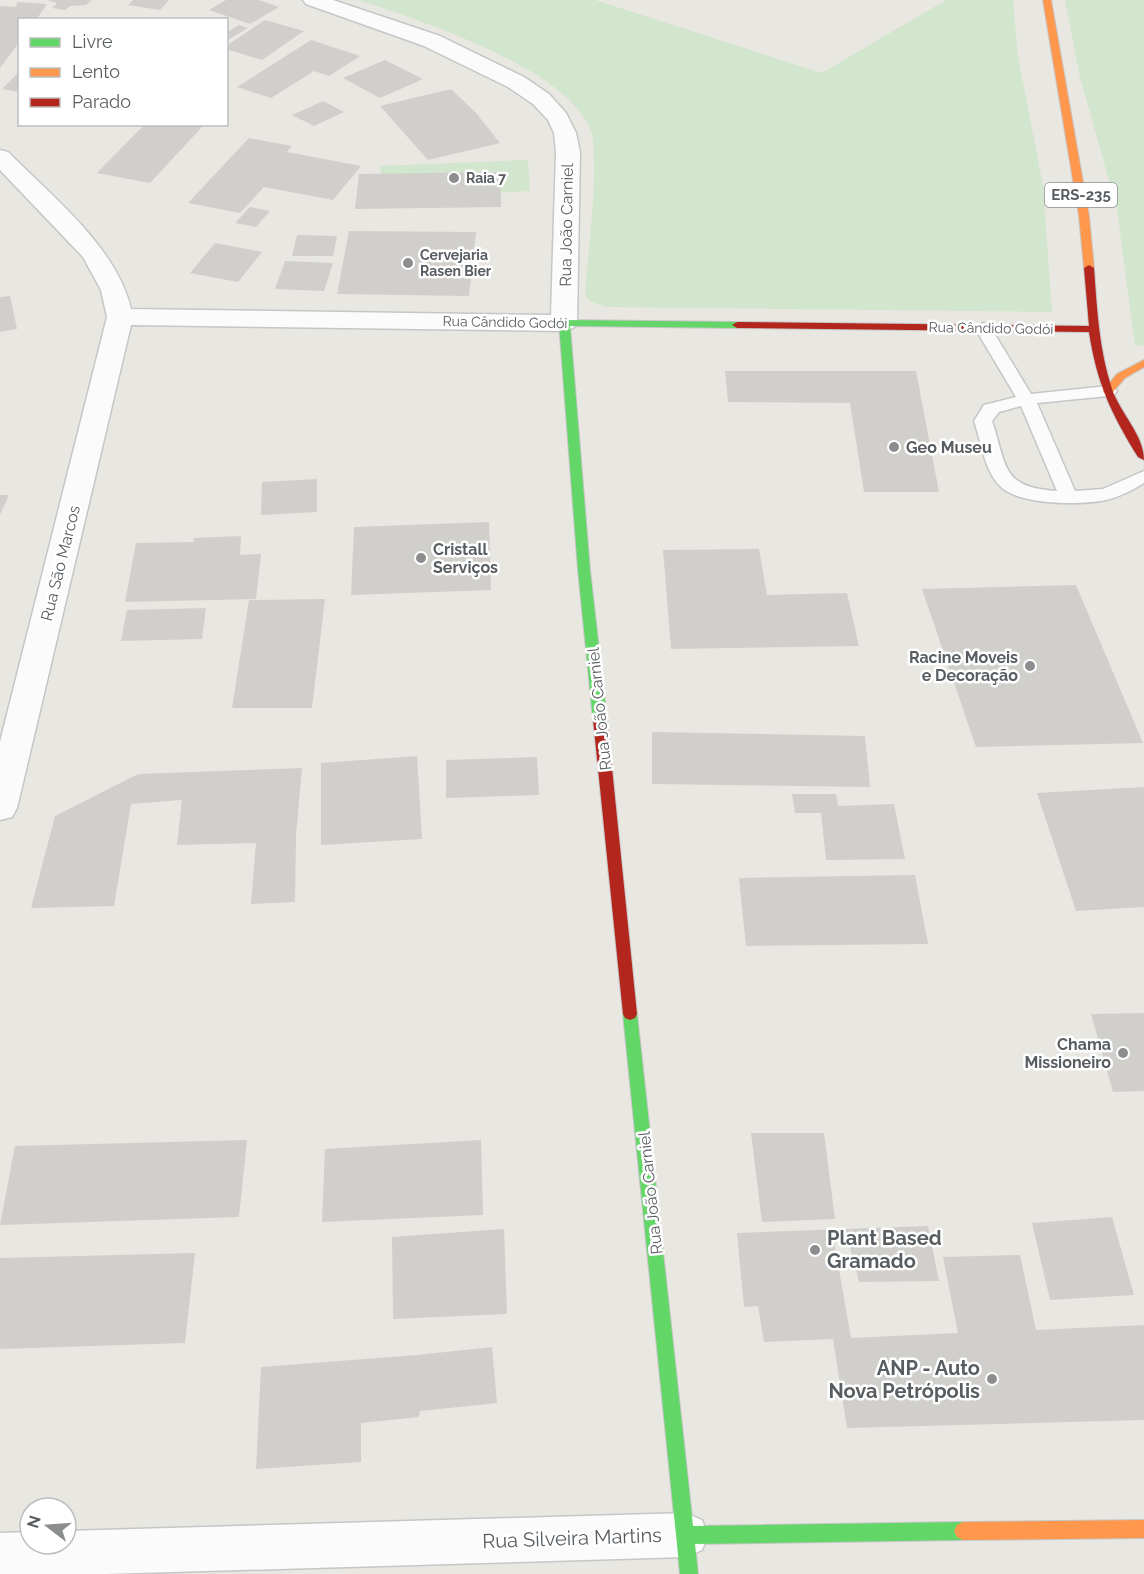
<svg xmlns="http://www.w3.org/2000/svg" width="1144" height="1574" viewBox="0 0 1144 1574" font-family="Raleway,sans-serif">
<rect width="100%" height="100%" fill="#e9e7e2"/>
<g fill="#d2e5cd">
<path d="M358,0H595L822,73L946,0H1013L1018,56L1043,186L1052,312L606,307L591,302L585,295C588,250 595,203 594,158C593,151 594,142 592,135C574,69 418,20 358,0Z"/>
<path d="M1065,0H1144V345L1135,346L1117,209L1079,73Z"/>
<path d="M528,160L530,191L378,199L381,166Z"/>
</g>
<g fill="#d0cfcc">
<path d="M47,0H92L86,5L70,6L65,10L52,8L57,3Z"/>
<path d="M133,0H169L160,10L128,5Z"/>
<path d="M226,0H259L279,7L250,24L209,10Z"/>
<path d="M18,2L47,4L36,20H20V41L0,68V6L15,7Z"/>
<path d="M265,20L304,31L262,60L226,49V46Z"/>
<path d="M239,25L248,28L226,41V30L229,31Z"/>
<path d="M311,40L360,56L329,76L314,71L271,98L237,87Z"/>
<path d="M385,60L423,79L380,98L343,78Z"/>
<path d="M20,71V92L2,89Z"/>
<path d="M451,89L476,113L500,143L428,160L380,106Z"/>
<path d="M323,101L344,112L314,126L292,115Z"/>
<path d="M145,124H185L202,127L150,183L97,173Z"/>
<path d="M249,138L292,146L287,152L361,166L333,200L264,187L240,213L188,203Z"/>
<path d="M501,172V207L355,209L359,174Z"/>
<path d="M250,207L270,211L256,227L235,223Z"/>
<path d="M349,231L476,232L469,296L337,294Z"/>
<path d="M297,235L337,236L333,256H292Z"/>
<path d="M215,243L262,252L238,282L190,273Z"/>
<path d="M285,261L333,263L324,291L275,289Z"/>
<path d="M10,296L17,329L0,332V297Z"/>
<path d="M725,371H916L939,492H864L850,403L728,402Z"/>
<path d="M317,479V512L261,515L262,482Z"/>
<path d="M0,495H9L0,515Z"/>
<path d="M489,522L491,590L351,595L354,527Z"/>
<path d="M241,536L240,555L261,554L256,599L125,602L136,543L194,542V538Z"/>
<path d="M759,549L767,595L847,593L859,646L671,649L663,550Z"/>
<path d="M1076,585L1143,743L976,747L922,589Z"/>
<path d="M325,599L312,708H232L249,600Z"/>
<path d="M206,608L202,639L121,641L127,610Z"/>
<path d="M652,732L865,736L870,787L652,784Z"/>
<path d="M417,756L422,839L321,845V763Z"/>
<path d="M537,757L539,795L446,798V760Z"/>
<path d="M302,768L296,836L295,902L251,904L256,843L177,845L182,800L131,804L114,906L31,908L55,816L138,774Z"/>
<path d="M1144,787V907L1076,911L1037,793Z"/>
<path d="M792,794H836L838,806L894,804L905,859L826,860L821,813H795Z"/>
<path d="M915,875L928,944L746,946L739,878Z"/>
<path d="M1144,1013V1091L1113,1092L1091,1014Z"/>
<path d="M751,1133H824L835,1219L762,1222Z"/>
<path d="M247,1140L239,1217L0,1225L15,1146Z"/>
<path d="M481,1140L483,1215L322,1222L325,1149Z"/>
<path d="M1112,1217L1134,1295L1050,1300L1032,1223Z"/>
<path d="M928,1226L939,1281L859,1282L850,1247L834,1241L851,1338L958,1333L943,1257L1020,1255L1036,1330L1144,1325V1420L847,1428L833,1339L764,1342L758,1306L744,1307L737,1233Z"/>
<path d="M504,1229L507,1314L393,1319L392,1237Z"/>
<path d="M195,1253L185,1343L0,1349V1258Z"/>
<path d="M492,1347L497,1403L420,1411L419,1417L361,1423V1462L256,1469L261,1367L417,1355Z"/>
</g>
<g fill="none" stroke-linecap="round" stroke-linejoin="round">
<g stroke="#c5c6c5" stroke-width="3">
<path id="lane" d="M983,323L991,328L1031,394L1108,386L1114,387L1117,391L1114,395L1108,396L1037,403L1075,491L1103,489L1144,471V483C1132,490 1120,497 1106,500C1080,505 1018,506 999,485C984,469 981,441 974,421L984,405L1016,397L975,328ZM1021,406L1057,491C1001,488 1007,466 992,421L999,412Z"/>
</g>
<g stroke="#c5c6c5" stroke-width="3">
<g id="street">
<path d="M303,0H333L440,36L524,77L549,94L566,113L576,133L580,152L577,323L573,328L564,331L131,325L17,808L12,817L0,820V742L107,317L101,290L83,257L0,170V150L8,152C52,196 117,248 131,309L551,315L556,152L554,133L548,120L533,104L508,87L424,46L306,4Z"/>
<path d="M686,1513L702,1520L708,1535L702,1550L686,1557L105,1574H0V1533L30,1532V1544H66V1531Z"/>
</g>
</g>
<g stroke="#c6c6c6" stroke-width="2">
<g id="fast">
<path d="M564,320L737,322L742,325L737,328L570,326L590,570L607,719L600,724L593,719L578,570L559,323Z"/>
<path d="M630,1008L635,1010L637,1014L693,1526L963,1522L969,1525L972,1531L969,1537L963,1540L695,1544L698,1574H680L623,1014L625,1010Z"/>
</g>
</g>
<g stroke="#c6c6c6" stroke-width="2">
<g id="slow">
<path d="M1043,0H1051L1089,216L1094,268L1089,271L1084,268L1079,216Z"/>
<path d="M1144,360V367L1125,378L1112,393H1104L1103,391L1117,374Z"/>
<path d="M1144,1520V1538L963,1540L957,1537L954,1531L957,1525L963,1522Z"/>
</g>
</g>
<g stroke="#c6c6c6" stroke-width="2">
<g id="jam">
<path d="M1089,265L1094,268C1097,309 1099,350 1112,389C1120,413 1144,435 1144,460L1138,457C1111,413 1097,384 1089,332L737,328L732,325L737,322L1089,326L1084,268Z"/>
<path d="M600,714L607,719L637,1014L635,1018L630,1020L625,1018L623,1014L593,719Z"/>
</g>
</g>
<use href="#lane" fill="#fcfbfb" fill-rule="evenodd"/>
<use href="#street" fill="#fcfbfb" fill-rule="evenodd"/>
<use href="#fast" fill="#63d668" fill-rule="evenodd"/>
<use href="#slow" fill="#ff974d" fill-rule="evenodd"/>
<use href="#jam" fill="#b3261e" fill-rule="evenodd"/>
</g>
<g fill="#8b8d8e" stroke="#fff" stroke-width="2">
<circle cx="454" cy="178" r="6"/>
<circle cx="408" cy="263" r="6"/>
<circle cx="894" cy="447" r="6"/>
<circle cx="421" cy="558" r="6"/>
<circle cx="1030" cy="666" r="6"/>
<circle cx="1123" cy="1053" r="6"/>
<circle cx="815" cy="1250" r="6"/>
<circle cx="992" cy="1379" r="6"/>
</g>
<g text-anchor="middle" stroke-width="5" stroke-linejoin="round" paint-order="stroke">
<g font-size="14" font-weight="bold" fill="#585d61" stroke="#fff" text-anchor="start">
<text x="466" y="183">Raia 7</text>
<text x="420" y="260">Cervejaria<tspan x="420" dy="16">Rasen Bier</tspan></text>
</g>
<g font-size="14" fill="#585d61" stroke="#fff">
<text transform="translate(505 322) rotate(1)" y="5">Rua Cândido Godói</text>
<text transform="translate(991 328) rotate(1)" y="5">Rua Cândido Godói</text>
</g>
<rect fill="#fff" stroke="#8a8e90" stroke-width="1.5" x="1045" y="183" width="72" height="24" rx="4.5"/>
<g font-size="15" font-weight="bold" fill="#585d61">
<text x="1081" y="200">ERS-235</text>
</g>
<g font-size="16" fill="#585d61" stroke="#fff">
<text transform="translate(566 225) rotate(-89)" y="6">Rua João Carniel</text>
<text transform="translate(60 563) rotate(-76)" y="6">Rua São Marcos</text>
<text transform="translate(599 709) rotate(-96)" y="6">Rua João Carniel</text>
<text transform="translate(650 1193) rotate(-96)" y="6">Rua João Carniel</text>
</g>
<g font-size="16" font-weight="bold" fill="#585d61" stroke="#fff" text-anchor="start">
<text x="906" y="453">Geo Museu</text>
<text x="433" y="555">Cristall<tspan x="433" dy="18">Serviços</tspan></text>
<text x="1018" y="663" text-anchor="end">Racine Moveis<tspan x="1018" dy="18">e Decoração</tspan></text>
<text x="1111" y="1050" text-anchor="end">Chama<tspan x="1111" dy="18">Missioneiro</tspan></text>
</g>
<g font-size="20" font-weight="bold" fill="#585d61" stroke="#fff" text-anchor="start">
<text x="827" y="1245">Plant Based<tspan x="827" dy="23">Gramado</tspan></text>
<text x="980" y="1375" text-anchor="end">ANP - Auto<tspan x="980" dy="23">Nova Petrópolis</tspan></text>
</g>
<g font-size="20" fill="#585d61" stroke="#fff">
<text transform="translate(572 1538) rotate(-2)" y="7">Rua Silveira Martins</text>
</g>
</g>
<rect x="18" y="18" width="210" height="108" fill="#ffffff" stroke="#bcbec0" stroke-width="1.5"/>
<rect x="30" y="38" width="30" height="9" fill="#63d668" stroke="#bcbec0" stroke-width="1.5"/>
<text x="72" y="48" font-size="18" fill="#585d61">Livre</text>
<rect x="30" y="68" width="30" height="9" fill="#ff974d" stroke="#bcbec0" stroke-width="1.5"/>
<text x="72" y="78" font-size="18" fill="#585d61">Lento</text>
<rect x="30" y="98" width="30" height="9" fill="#b3261e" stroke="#bcbec0" stroke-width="1.5"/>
<text x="72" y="108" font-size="18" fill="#585d61">Parado</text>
<g transform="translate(48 1526) rotate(287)"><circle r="28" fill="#ffffff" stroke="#bcbec0" stroke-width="1.5"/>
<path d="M0-4.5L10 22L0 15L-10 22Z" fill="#8b8d8e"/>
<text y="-9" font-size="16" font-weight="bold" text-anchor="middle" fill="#585d61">N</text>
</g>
</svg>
